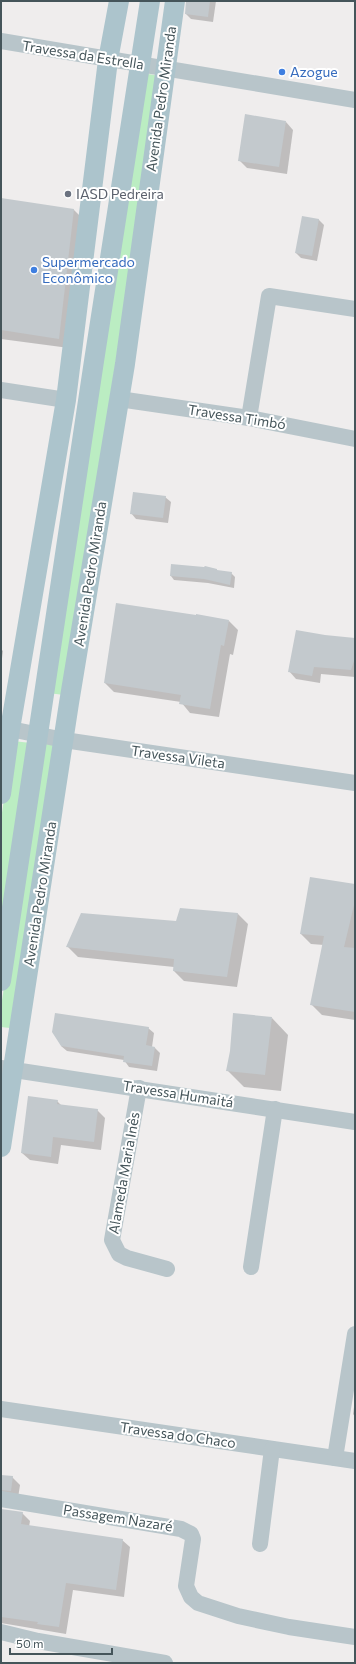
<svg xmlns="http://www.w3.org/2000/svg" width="356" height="1664" viewBox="0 0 356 1664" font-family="Commissioner,sans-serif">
<rect width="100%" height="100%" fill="#efeded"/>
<g fill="#bbedc2">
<path d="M142,73L160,76L64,695L48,693Z"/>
<path d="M13,741L31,743L1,943V819Z"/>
<path d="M41,741L55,744L10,1028L1,1027V1007Z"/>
</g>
<g fill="#0003">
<path d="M188,1H216L213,22L191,19L186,14Z"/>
<path d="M286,122L293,130L287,174L247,168L239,160Z"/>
<path d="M1,199L74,210L84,220L69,348L1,339Z"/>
<path d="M318,219L324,225L317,261L301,258L296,253Z"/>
<path d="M165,497L171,502L168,523L136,519L131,513Z"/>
<path d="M231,573L235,577L234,588L208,583L174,580L171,576Z"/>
<path d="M229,621L238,630L233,655L230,654L219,717L190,713L181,702L114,692L105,683Z"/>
<path d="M355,639V677L321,674L320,683L296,679L289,671Z"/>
<path d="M1,649L3,651L1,666Z"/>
<path d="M355,885V1020L322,1015L312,1005L324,945L311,944L301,934Z"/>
<path d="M238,914L248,924L237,987L184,981L174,971V967L78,957L68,947L177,923Z"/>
<path d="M272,1018L288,1035L281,1091L244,1087L228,1071Z"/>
<path d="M148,1028L154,1033L152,1047L155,1048L160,1053L157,1071L129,1067L124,1060L67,1051L61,1046Z"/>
<path d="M57,1101L62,1106L97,1110L105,1118L101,1150L61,1145L58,1164L30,1160L22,1153Z"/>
<path d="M355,1400V1417L353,1414Z"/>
<path d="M1,1476L12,1477L20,1485L18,1498L1,1502Z"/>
<path d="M1,1510L22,1513L30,1521L29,1527L122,1540L130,1547L124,1597L73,1590L66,1634L1,1623Z"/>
</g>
<g fill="#c3c9cd">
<path d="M186,1H210L208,17L185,14Z"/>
<path d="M245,114L286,121L279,167L238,161Z"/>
<path d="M1,198L74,209L59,339L1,330Z"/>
<path d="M302,216L319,219L312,256L295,253Z"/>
<path d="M133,492L166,496L163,518L130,514Z"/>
<path d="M171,564L204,567L205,566L217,569V570L232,572L230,585L204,579L170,576Z"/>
<path d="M116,603L196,615V614L229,620L224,646L221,645L210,709L179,704L181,695L104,683Z"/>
<path d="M296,630L325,635L355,638V658L351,670L314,667L312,676L288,672Z"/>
<path d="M310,877L355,884V901L344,947L355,948V1012L310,1005L324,936L300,934Z"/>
<path d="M180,908L238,913L227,977L173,971L174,959L66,947L81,913L176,921Z"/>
<path d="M55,1013L149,1027L146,1045L155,1047L152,1066L123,1062L124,1056L61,1046L52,1032Z"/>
<path d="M233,1013L272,1017L265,1075L226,1071L230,1051Z"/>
<path d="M28,1096L58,1100L57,1104L98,1109L94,1142L53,1137L51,1157L21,1153Z"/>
<path d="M1,1475L13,1476L11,1491L1,1490Z"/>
<path d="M1,1509L23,1512L21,1524L123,1539L116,1590L66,1583L59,1627L37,1624L38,1622L1,1617Z"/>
</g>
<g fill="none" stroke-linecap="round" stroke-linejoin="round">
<g stroke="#b8c5ca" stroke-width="16">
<path d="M1,41L355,100"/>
<path d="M1,390L66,400"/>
<path d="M119,399L249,418L355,439"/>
<path d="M249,418L269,296L355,309"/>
<path d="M1,727L64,740L355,783"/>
<path d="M1,1068L355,1122"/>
<path d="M139,1088L112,1240L119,1254L127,1258L167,1269"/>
<path d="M251,1267L275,1109"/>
<path d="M1,1409L355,1461"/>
<path d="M335,1458L355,1334"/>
<path d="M1,1499L181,1529L191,1534L193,1539L186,1586L191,1597L198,1603L238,1616L289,1627L355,1637"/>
<path d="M260,1544L272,1449"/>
<path d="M1,1632L38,1641L165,1663"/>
</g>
<g stroke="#acc4cc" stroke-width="20">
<path d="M1,794L10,729L66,400L108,60L119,1"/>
<path d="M1,981L94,361L150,1"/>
<path d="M1,1147L69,703L125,364L175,1"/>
</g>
</g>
<g fill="#3f7fe0" stroke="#fff" stroke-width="1.5">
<circle cx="282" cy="72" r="4"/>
<circle cx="34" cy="270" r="4"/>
</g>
<circle fill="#6b7280" stroke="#fff" stroke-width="1.5" cx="68" cy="194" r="4"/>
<g text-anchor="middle" stroke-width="4" stroke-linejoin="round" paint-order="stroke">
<g font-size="14" fill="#45555a" stroke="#fff">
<text transform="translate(83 55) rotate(9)" y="5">Travessa da Estrella</text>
<text transform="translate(161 99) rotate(-82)" y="5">Avenida Pedro Miranda</text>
<text transform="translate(237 417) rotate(9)" y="5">Travessa Timbó</text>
<text transform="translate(90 574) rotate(-81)" y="5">Avenida Pedro Miranda</text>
<text transform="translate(178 757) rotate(8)" y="5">Travessa Vileta</text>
<text transform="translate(40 894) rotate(-81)" y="5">Avenida Pedro Miranda</text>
<text transform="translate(178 1094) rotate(9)" y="5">Travessa Humaitá</text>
<text transform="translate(124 1173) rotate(-80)" y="5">Alameda Maria Inês</text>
<text transform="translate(178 1435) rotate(8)" y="5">Travessa do Chaco</text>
<text transform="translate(118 1518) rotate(9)" y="5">Passagem Nazaré</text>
</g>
<g font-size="14" fill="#366cbe" stroke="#fff" text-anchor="start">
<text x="290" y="77">Azogue</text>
<text x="42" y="267">Supermercado<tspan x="42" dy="16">Econômico</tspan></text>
</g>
<g font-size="14" fill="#5b616d" stroke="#fff" text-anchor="start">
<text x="76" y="199">IASD Pedreira</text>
</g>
</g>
<rect width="356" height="1664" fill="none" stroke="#45555a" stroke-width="4"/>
<path d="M10 1648v6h102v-6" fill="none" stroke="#45555a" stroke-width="2"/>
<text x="16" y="1648" font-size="12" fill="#45555a" stroke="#ffffff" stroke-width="3" paint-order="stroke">50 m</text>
</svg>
